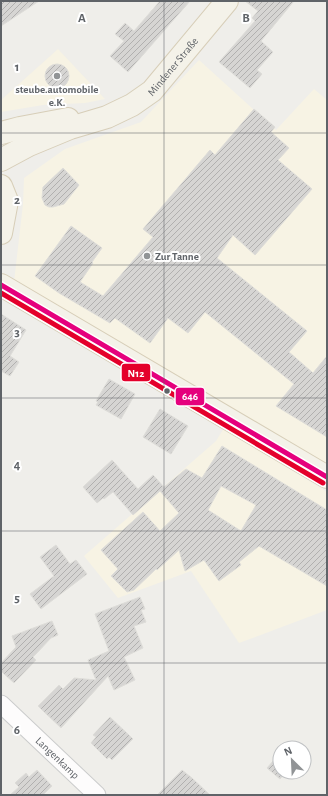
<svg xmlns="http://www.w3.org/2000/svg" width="328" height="796" viewBox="0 0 328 796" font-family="'Alegreya Sans',sans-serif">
<defs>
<pattern id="building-hatch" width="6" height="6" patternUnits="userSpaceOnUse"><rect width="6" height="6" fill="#d6d5d3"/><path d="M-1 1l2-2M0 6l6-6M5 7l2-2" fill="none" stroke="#b1b0af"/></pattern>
</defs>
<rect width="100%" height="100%" fill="#efeeea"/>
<g fill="#f7f3e4">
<path d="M58,49L105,99L85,103L43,105L1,112V100Z"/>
<path d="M199,60L276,130L314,89L327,100V464L14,282L23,204L24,178L65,149L141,122Z"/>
<path d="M224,428L327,492V610L239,643L191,571L118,598L84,556L216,441Z"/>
</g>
<g fill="url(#building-hatch)" stroke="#deddd9" fill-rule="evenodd">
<path d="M1,1H39L1,26Z"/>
<path d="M160,1H190L128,72L110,56L124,41L115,34L125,23L134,31Z"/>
<path d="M245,1H294L261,41L273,52L257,70L262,74L250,88L219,62L255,21L252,18L258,11Z"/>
<circle cx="57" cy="76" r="12"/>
<path d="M254,109L275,127L271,132L289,148L278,160L312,189L255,255L233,235L217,258L307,331L289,352L313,373L327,356V437L276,406L294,384L205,312L188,333L168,318L150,343L115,318L110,323L59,293L35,276L71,226L102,248L92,262L93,263L80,282L103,296L153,237L143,229L210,150L215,155Z"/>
<path d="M63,168L79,185L64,204L53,207H49L45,205L42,198L43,187Z"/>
<path d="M1,314L26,330L10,356L19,362L10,376L1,371Z"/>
<path d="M109,379L135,394L121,419L96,405L98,402L96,401Z"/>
<path d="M160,409L188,426L171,454L143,437Z"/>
<path d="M222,446L327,510V586L259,546L239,562L241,565L219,581L204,560L185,571L179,550L157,570L156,569L134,590L127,592L111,576L118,569L101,550L143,512L160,531L179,513L160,491L133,515L113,492L104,499L103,498L97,503L83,487L112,460L138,489L153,475L164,487L186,469L202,478ZM221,486L256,505L241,531L208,510Z"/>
<path d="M56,545L70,564L76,560L87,574L41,609L30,594L54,576L40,557Z"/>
<path d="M140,597L145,609L141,610L146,622L134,626L143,648L124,657L135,680L114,690L108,676L61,728L38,706L59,685L63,689L74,678L96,680L88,660L109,651L95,614Z"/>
<path d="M52,621L58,635L51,638L33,657L36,660L14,683L1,671V663L16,647L12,636Z"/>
<path d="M110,717L133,739L112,760L109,757L107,759L91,743L96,737L93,735Z"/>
<path d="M280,753V772H286L280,779L267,768Z"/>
<path d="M37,770L52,786L43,795H10L19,787L15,783L26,773L29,777Z"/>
<path d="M182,770L192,778L210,795H157Z"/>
</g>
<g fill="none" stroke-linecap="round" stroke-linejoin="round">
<g stroke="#cbcccc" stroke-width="19">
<g id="minor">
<path id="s1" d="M1,704L97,795"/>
</g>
</g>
<g stroke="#d7ceb8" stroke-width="24">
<g id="major">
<path d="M1,133L20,128L68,119"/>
<path id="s2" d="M1,160L29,145L70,128L107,117L132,105L152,91L227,1"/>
<path d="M1,186L7,201L1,233"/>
<path d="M1,285L327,477"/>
</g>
</g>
<use href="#minor" stroke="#fdfcfc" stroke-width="17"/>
<use href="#major" stroke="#f4f2e9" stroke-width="22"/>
<g stroke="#fff" stroke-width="8">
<path id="bus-1" d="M1,285L327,477"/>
</g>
<g stroke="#fff" stroke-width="8">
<path id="bus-2" d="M1,293L323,483"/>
</g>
<use href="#bus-1" stroke="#e5007d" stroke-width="5"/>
<use href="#bus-2" stroke="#e4002b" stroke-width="5"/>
</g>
<path fill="none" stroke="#5f6368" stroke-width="1" stroke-opacity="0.55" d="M164,1V795M1,133H327M1,265H327M1,398H327M1,531H327M1,663H327"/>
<g fill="#919496" stroke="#fff" stroke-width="1.5">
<circle cx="57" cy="76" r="4"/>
<circle cx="147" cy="256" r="4"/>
</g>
<circle fill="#5f6368" stroke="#fff" stroke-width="1.5" cx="167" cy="391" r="3.5"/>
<g text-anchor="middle" stroke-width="4" stroke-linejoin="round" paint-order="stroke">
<g font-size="11" fill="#5f6368" stroke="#fff">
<text dy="4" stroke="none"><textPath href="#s2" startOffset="199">Mindener Straße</textPath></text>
<text dy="4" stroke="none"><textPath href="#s1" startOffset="78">Langenkamp</textPath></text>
</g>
<g font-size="11" font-weight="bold" fill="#5f6368" stroke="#fff">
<text x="57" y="93">steube.automobile<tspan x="57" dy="13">e.K.</tspan></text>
<text x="155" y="260" text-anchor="start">Zur Tanne</text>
</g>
</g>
<g font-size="13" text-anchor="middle" font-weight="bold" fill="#5f6368" stroke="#fff" stroke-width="4" stroke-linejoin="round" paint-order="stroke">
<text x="82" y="22">A</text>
<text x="246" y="22">B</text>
<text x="17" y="71">1</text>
<text x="17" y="204">2</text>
<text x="17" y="336">3</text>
<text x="17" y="469">4</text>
<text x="17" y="602">5</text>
<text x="17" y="734">6</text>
</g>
<g stroke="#fff" stroke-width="1.5">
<rect x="121" y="363" width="30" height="19" rx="4" fill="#e4002b"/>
<rect x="175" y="387" width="30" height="19" rx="4" fill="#e5007d"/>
</g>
<g font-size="11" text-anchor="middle" font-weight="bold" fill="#fff">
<text x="136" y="377">N12</text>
<text x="190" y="400">646</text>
</g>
<rect width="328" height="796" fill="none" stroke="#5f6368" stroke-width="4"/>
<g transform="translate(292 760) rotate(336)"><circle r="19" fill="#ffffff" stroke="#bfc1c3"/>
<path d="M0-3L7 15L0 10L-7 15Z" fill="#919496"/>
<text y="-6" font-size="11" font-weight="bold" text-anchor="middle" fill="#5f6368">N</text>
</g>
</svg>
